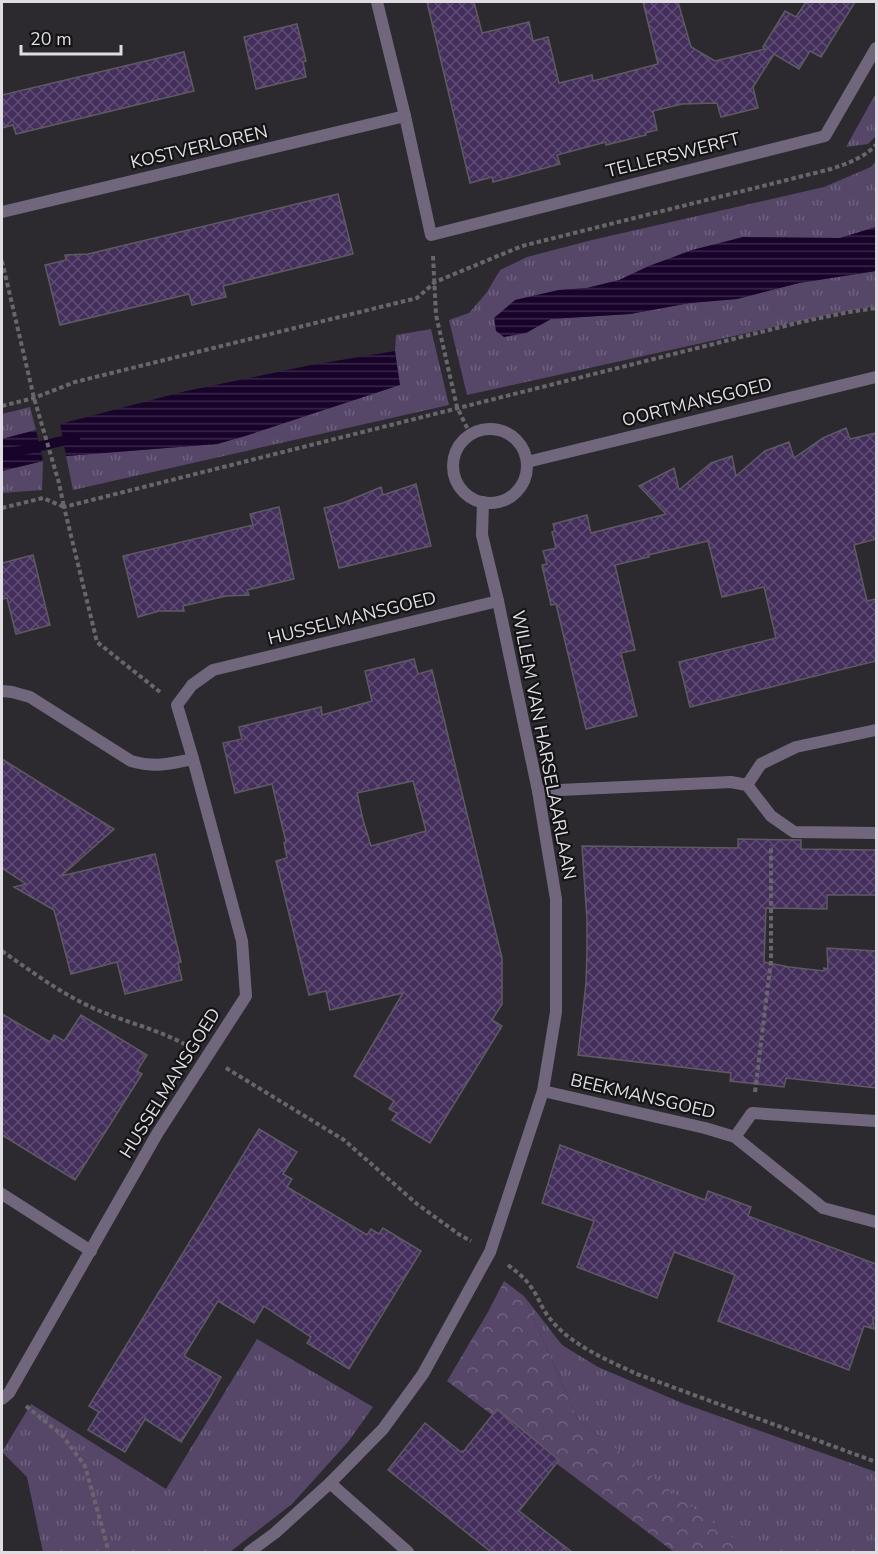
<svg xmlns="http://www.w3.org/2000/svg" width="878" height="1554" viewBox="0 0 878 1554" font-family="'Nunito Sans',sans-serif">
<defs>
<pattern id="grass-tufts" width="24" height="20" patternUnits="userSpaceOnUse" patternTransform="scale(1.5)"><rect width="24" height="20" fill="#564769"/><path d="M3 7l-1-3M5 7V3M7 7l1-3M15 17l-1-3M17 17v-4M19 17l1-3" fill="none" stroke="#6e617e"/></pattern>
<pattern id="forest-crowns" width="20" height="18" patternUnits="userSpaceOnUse" patternTransform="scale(1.5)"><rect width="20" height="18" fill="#564769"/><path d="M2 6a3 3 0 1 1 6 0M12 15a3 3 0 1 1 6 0" fill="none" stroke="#6e617e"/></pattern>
<pattern id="water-rules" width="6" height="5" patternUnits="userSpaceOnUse" patternTransform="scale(1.5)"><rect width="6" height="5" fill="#18032a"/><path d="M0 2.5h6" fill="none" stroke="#392749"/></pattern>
<pattern id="building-cross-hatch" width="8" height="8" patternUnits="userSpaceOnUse" patternTransform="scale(1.5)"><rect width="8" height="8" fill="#442f5c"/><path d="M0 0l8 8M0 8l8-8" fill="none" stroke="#5f4d73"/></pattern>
</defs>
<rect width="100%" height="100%" fill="#2c2a2f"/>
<g fill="url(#grass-tufts)">
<path d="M876,93V136L868,144L846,147Z"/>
<path d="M876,161V227L840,238L743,237L649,266L620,280L587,288L559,290L515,300L526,333L551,319L630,314L690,303L737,299L799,283L876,271V306L837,313L467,395L449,320L469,313L487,292L500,270L527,257L592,240L824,187L871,167Z"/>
<path d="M431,329L449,405L73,490L66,456L217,444L245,436L399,385L395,351L396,335Z"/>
<path d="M30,407L36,430L2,439V414Z"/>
<path d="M43,461L42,490L2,493V471Z"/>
<path d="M524,1296L562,1345L598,1367L682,1403L876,1472V1552H750L578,1420Z"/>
<path d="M257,1339L373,1407L348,1442L292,1504L230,1552H43L27,1477L2,1452L31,1404L166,1489Z"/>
</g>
<path fill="url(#forest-crowns)" d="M504,1281L524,1296L578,1420L751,1552H674L447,1381L488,1312Z"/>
<g fill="url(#water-rules)">
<path d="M876,227V271L799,283L737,299L690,303L630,314L551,319L526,333L504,337L496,331L494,318L515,300L559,290L587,288L619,280L649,266L692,250L743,237L840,238Z"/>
<path d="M395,351L400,385L245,436L217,444L66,456L60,424L182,392L311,365Z"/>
<path d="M36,430L43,461L2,471V439Z"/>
</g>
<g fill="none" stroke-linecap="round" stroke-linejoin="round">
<path stroke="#18032a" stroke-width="10" d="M2,455L75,438"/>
</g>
<g fill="url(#building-cross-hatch)" stroke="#5d5b61" stroke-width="1.5" fill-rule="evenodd">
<path d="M427,2H474L482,33L529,22L533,41L548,37L559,83L592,75L593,81L658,64L643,2H678L691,47L715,61L765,49L763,47L785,11L796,17L806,2H855L821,57L810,51L799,69L774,54L753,87L758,108L721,117L717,103L682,104L653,111L657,130L645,133L646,135L606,145V142L557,155L560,164L493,182L492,177L470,183Z"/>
<path d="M297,24L306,61L303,62L306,77L256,89L244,37Z"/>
<path d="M184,52L194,91L16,134L13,125L2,128V95Z"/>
<path d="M338,194L353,254L223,286L226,297L192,305L189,294L60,325L45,265L66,260L65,255L88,254Z"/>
<path d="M846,428L850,439L876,433V539L854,545L867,601L876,599V661L690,707L679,662L776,638L764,587L722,597L708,541L648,555L649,557L615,565L635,650L621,653L637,716L586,729L556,604L551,605L542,565L547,564L543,551L556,548L552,532L555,531L553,524L587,515L591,533L666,514L639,486L674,468L679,490L711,463L732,456L736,476L765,451L789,442L794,458L823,438Z"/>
<path d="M416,484L431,546L339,568L324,508L343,503L381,487L383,495Z"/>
<path d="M279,507L294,579L247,590L249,595L226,596L183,606L184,611H159L138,617L123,556L253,525L250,514Z"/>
<path d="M33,555L50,625L16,634L7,598L2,599V563Z"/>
<path d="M414,659L418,674L432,670L502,958V1004L492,1020L502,1026L430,1143L392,1120L397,1113L389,1109L394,1101L354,1076L403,993L330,1010L326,991L309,995L276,861L287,858L284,843L286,842L272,784L235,793L223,743L242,739L239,727L321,707L322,715L372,701L365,671ZM413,781L426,831L371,846L363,820L357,793Z"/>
<path d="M2,759L114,829L61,876L155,854L181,962L178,963L182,980L125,994L117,962L71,974L54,910L14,887L26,884L2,868Z"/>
<path d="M738,839L801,840V849L876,850V895H827V909L766,908L764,962L789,967L824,971V968L828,969L827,948L876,951V1088L786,1078L784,1087L730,1081L731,1073L578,1055L586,983L587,951V920L582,846L738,848Z"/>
<path d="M2,1014L50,1042L54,1035L64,1041L81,1015L147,1055L137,1071L142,1074L75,1180L2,1135Z"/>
<path d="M259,1129L297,1152L283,1174L292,1179L287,1187L367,1235L371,1229L379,1234L383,1228L421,1251L349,1369L307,1343L311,1337L264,1306L254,1323L218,1301L184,1356L221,1377L210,1397L181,1442L145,1419L125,1452L88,1430L99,1412L89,1406Z"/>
<path d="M560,1145L705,1200L708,1191L751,1207L748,1216L876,1264V1319L873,1318L874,1329L864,1326L849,1370L718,1321L735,1275L674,1252L657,1298L577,1267L594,1221L542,1203Z"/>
<path d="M497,1409L559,1460L519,1511L572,1552H491L388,1470L425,1423L461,1452L462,1451L463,1452Z"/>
</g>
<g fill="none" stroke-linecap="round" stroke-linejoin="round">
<g stroke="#68666b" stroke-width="4" stroke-dasharray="4.5 3" stroke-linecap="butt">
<path d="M433,256L436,315L457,407L470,434"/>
<path d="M2,261L34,398L59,483L64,507"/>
<path d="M2,406L34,398L75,382L417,298L435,282L522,246L831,169C849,163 863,158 876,145"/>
<path d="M2,508L43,498L64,507"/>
<path d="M160,692L97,642L64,507L801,322L849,312L876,308"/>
<path d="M2,951C31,971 60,993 93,1008C124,1022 158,1029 188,1046"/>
<path d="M226,1068L344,1140L417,1204L460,1235L471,1241"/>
<path d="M755,1092L771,961V845"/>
<path d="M508,1265C517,1272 525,1278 531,1287C538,1296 541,1307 548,1316C568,1344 607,1360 637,1374L876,1462"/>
<path d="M26,1406L62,1435L85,1466L107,1545V1552"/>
</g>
<g stroke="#70677d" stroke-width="12">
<path d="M377,2L405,116L431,235L825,136L876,48"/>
<path d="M2,212L405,116"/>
<circle cx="490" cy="466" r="37"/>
<path d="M527,462L876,377"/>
<path d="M2,691L12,692L30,697L131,761C156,768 168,764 193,759"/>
<path d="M747,785L761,764L796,747L876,730"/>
<path d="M538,791L731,782L747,785L771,816L794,832L876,833"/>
<path d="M543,1091L705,1128L735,1137L823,1208L876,1222"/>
<path d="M735,1137L752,1113L876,1121"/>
<path d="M2,1194L91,1251"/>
<path d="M2,1399L9,1393L157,1134L246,996L242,941L193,759L177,705L192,685L213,670L498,601"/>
<path d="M330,1483L408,1552"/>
<path d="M249,1552L275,1533L330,1483L383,1429L423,1374L490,1252L543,1091L556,1012V899L538,791L498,601L482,535L483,502"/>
</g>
</g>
<g text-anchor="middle" stroke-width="4.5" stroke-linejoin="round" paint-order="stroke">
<g font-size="18" fill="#dfdde1" stroke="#141315">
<text transform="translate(199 147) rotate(-13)" y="6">KOSTVERLOREN</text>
<text transform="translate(673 155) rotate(-14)" y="6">TELLERSWERFT</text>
<text transform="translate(697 402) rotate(-14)" y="6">OORTMANSGOED</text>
<text transform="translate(352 618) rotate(-14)" y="6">HUSSELMANSGOED</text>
<text transform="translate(544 745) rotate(79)" y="6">WILLEM VAN HARSELAARLAAN</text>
<text transform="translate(170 1083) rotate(-58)" y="6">HUSSELMANSGOED</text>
<text transform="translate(643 1096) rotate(13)" y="6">BEEKMANSGOED</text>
</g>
</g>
<rect width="878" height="1554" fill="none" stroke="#dfdde1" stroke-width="6"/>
<path d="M21 45v9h100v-9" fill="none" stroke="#dfdde1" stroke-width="3"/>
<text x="30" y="45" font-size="18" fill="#dfdde1" stroke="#141315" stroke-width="4.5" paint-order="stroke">20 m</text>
</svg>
